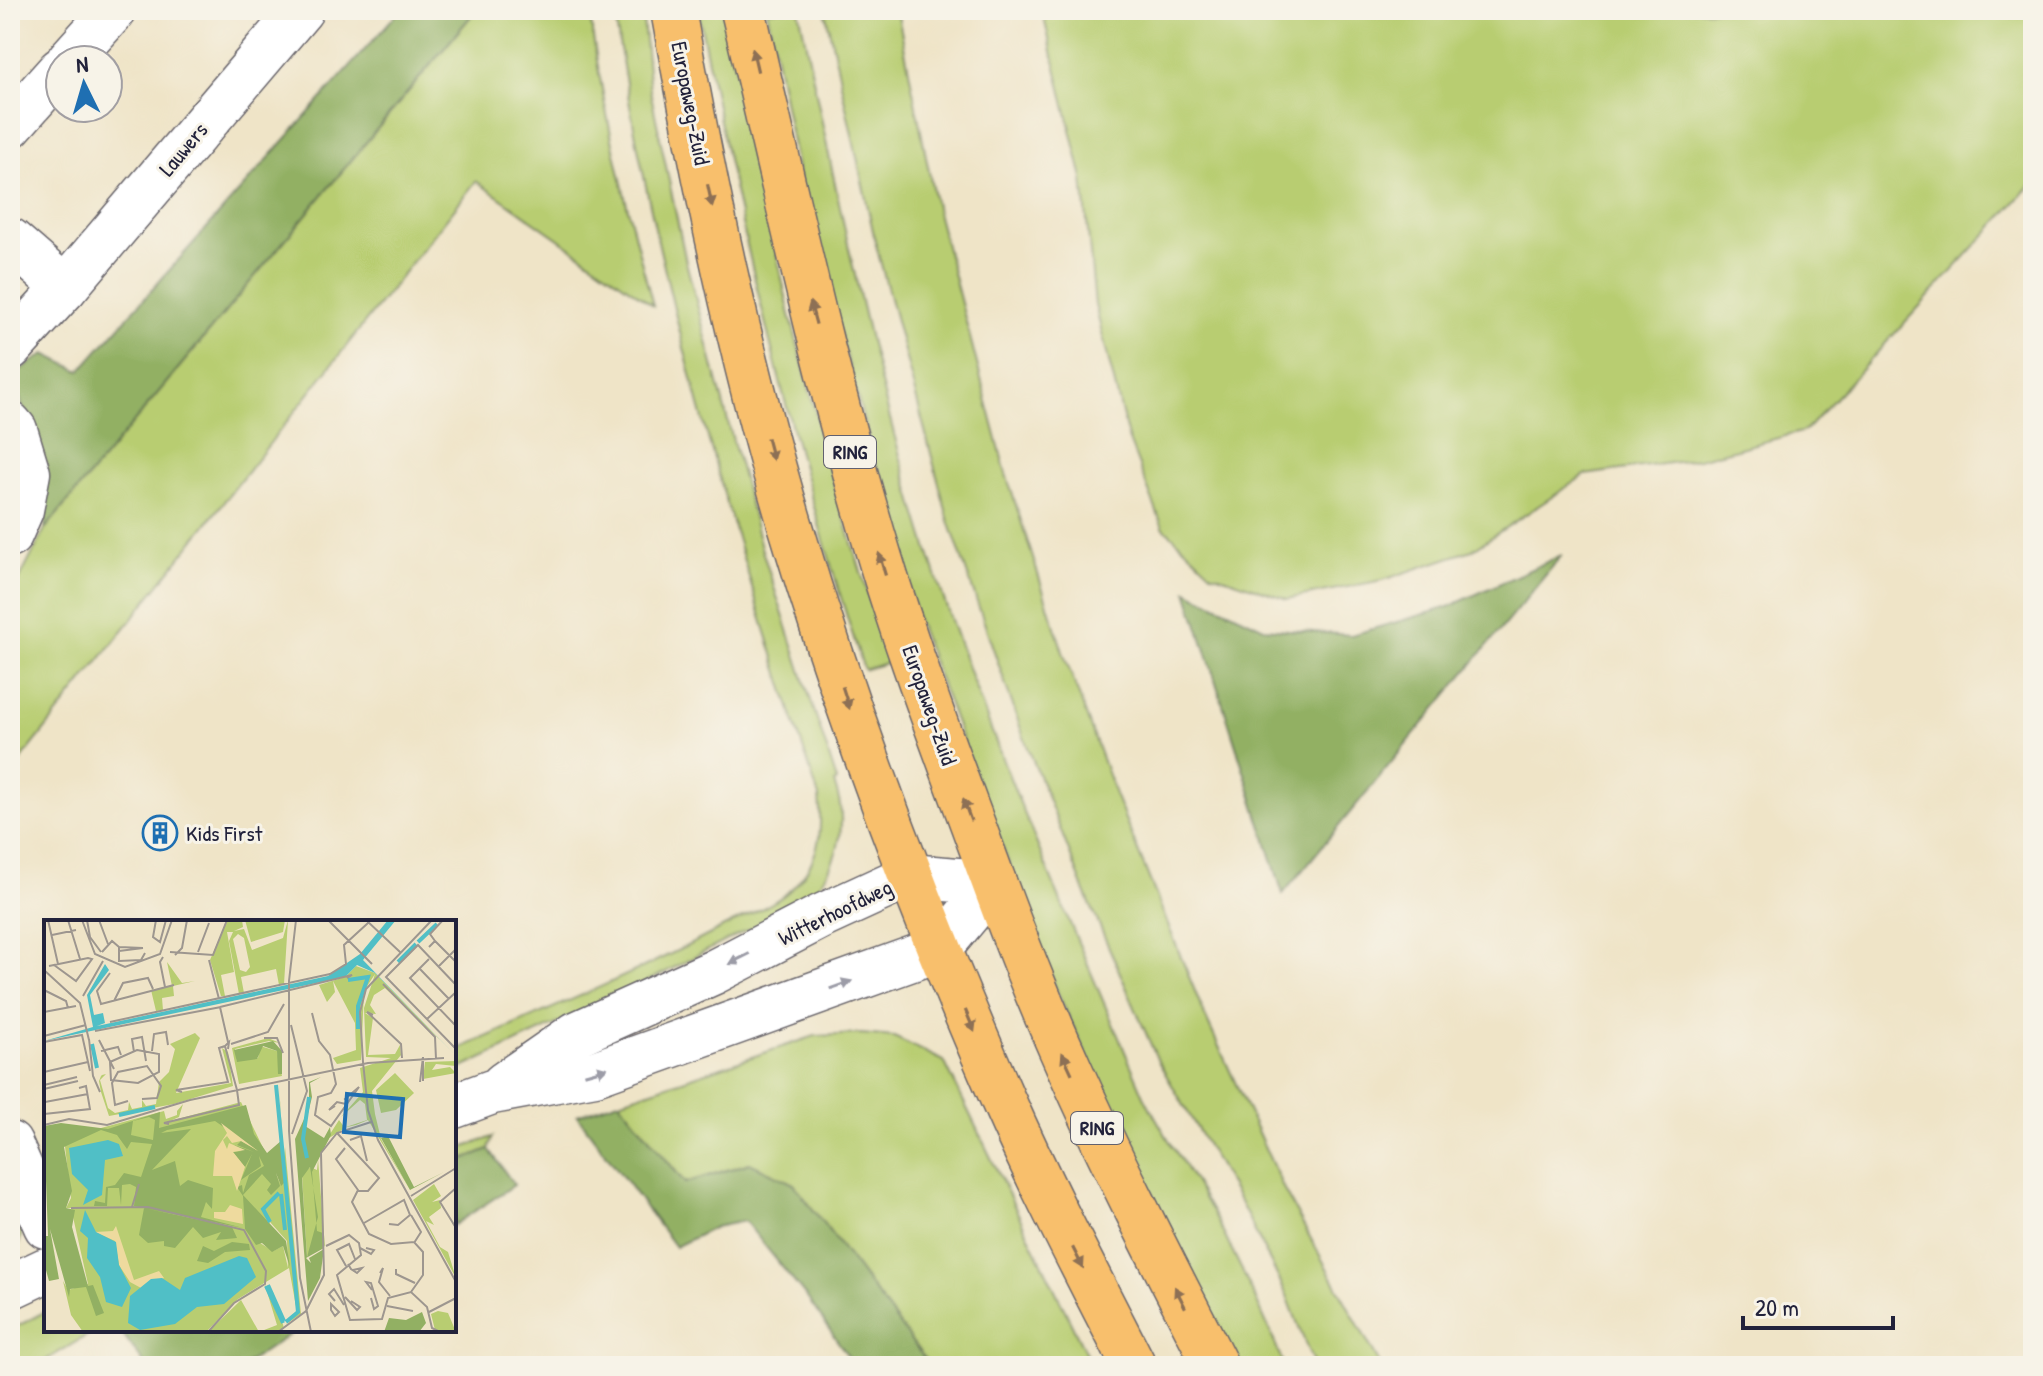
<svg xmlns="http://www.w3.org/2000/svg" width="2043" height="1376" viewBox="0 0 2043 1376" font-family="'Patrick Hand',sans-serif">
<rect width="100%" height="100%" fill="#f7f3e8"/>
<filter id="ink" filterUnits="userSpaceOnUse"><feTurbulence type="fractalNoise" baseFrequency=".0125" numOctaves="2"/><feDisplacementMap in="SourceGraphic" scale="16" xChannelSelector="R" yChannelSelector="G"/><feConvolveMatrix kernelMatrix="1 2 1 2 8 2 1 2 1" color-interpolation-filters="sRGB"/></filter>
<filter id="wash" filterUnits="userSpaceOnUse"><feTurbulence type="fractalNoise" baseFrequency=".006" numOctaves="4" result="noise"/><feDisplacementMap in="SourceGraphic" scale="32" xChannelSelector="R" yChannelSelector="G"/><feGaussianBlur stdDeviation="1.8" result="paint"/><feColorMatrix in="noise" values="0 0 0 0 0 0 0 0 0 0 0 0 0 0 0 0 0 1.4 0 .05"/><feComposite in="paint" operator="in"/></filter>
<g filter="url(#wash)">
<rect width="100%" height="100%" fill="#efe4c7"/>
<g fill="#b8cd71" stroke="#6d7856" stroke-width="2">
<path d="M476,10H589C603,110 626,208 653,305L476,181L10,774V598L45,529Z"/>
<path d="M614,10H642L650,90L686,262L761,547L837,781L834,783C850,825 838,866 809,898L656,977L454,1072V1051C546,1011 637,973 726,926C750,914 780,903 798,882C821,856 822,829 819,797C734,539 654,278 614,10Z"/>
<path d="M698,10H723L789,311L838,498L889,662L864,670C793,454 740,233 698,10Z"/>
<path d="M767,10H799C833,176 866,342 914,505C974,708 1061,902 1144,1096C1167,1141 1196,1181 1219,1225C1243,1271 1266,1318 1284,1366H1238L1207,1310L1058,994L917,620L799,179Z"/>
<path d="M825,10H897L937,212L1006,474L1063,652L1116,797L1205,1016L1285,1192L1381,1366H1314L1286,1293L1241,1204L1158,1061L1085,892L1023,735L948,518L876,245Z"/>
<path d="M1042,10H2033V183L1805,431L1698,459L1585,475L1472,550L1383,580L1287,599L1211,573L1163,527L1128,438L1095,305L1083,179Z"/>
<path d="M861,1034L894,1037L944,1061L1092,1366H930L794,1184L749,1163L685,1183L619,1101L815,1036Z"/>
<path d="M493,1137L489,1149L454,1163V1151Z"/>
<path d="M10,1192C21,1218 30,1233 10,1258Z"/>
<path d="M46,1311V1330H96L36,1366H10V1330Z"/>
</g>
<g fill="#92b063" stroke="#5a694f" stroke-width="2">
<path d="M400,10H476L45,529L46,479L12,375L45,354L80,371Z"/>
<path d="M1562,555L1283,894L1187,591L1264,628L1351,635L1446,608Z"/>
<path d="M619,1101L685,1183L750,1163L794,1184L930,1366H855L808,1299L745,1221L715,1227L675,1247L577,1115Z"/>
<path d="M489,1149L514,1185L454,1225V1163Z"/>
<path d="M120,1330H296L243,1366H146Z"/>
</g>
</g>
<g filter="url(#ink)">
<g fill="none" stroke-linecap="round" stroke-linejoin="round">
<g stroke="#6a666c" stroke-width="47">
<g id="minor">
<path d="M69,60L114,10"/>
<path d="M10,126L60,70"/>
<path d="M10,240L65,288"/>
<path d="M10,348L65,288L301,10"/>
<path d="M10,424L15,430L28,473L21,510L10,535"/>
<path d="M504,1084L576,1034L714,972L820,917L909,876L994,883"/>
<path d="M454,1106L492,1092L595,1073L939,949L994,883"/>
<path d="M10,1144L46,1226"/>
<path d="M10,1287L46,1270"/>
</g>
</g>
<g stroke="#6a666c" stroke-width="47">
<g id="major">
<path d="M673,10C704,183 740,356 790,524C849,721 921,913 1003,1100C1043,1191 1089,1278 1134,1366"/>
<path d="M743,10C787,196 826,382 882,565C909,653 941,739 973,825C1000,899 1028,975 1060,1047C1108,1156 1162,1261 1216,1366"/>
</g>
</g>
<use href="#minor" stroke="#fff" stroke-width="44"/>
<use href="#major" stroke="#f8bf6c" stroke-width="44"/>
</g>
<defs><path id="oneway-solid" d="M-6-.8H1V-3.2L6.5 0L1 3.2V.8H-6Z" transform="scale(2)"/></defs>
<g fill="#8d7054">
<use href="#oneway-solid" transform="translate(755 60) rotate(-103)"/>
<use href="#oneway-solid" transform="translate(710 196) rotate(78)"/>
<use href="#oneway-solid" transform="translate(813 313) rotate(-105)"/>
<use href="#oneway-solid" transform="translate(770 449) rotate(75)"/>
<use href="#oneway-solid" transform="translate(882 564) rotate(-107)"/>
<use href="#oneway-solid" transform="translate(846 698) rotate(72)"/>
<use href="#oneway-solid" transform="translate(967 810) rotate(-110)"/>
<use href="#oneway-solid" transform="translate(970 1021) rotate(67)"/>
<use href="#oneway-solid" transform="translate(1067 1063) rotate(-115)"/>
<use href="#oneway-solid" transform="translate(1078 1258) rotate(63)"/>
<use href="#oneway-solid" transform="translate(1180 1297) rotate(-117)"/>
</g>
<g fill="#9c9ca7">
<use href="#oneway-solid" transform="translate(739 959) rotate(153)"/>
<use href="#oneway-solid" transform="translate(841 985) rotate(-20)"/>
<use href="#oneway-solid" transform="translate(596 1071) rotate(-16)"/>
</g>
</g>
<defs>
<g id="building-ring" transform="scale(1.8)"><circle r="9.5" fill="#f7f3e8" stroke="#1f6fb2" stroke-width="1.5"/><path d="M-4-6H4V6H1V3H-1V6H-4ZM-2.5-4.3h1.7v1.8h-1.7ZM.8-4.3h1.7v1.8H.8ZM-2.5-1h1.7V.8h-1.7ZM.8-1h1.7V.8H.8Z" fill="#1f6fb2"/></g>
</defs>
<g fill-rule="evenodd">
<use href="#building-ring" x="160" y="833"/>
</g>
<g text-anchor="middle" stroke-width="6" stroke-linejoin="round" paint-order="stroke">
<g fill="#f7f3e8" stroke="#62616f" stroke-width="2">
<rect x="824" y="436" width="52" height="32" rx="6"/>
<rect x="1071" y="1112" width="52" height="32" rx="6"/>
</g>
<g font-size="20" font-weight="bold" fill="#22223b">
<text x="850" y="459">RING</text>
<text x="1097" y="1135">RING</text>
</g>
<g font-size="22" fill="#22223b" stroke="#f7f3e8">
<text transform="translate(691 103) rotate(79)" y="8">Europaweg-Zuid</text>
<text transform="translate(183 149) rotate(-50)" y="8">Lauwers</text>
<text transform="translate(930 705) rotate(71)" y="8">Europaweg-Zuid</text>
<text transform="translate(835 912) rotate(-26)" y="8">Witterhoofdweg</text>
</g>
<g font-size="22" fill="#22223b" stroke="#f7f3e8" text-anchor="start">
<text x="186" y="841">Kids First</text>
</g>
</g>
<g transform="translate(44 920)">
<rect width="412" height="412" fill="#efe4c7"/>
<path d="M183,0H198L199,7L190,11L200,9L208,30L239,18L244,0L240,64L235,65L232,49L197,57L200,73L195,74L185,21L189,12H183L190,52L177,55L181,76H177L166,40ZM194,14L200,18L206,47L202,52L196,50L189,19ZM201,0H241L239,12L207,22ZM123,42L138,63L151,61L129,66L130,76L118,78L119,90L112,91L107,70L128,66ZM312,46L331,53L396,120L341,68L330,75L326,85L332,94L321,93L329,98L324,135L351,134L356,125L357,135L328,171L331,194L337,219L368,273L324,200L312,205L303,207H302L323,200L321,184L316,180L297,197L319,172L316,148L347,138L322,137L320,88L331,54L320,71L317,140L293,144L289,138L312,130L311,103L289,61L291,72L283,82L275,65L301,57ZM151,113L156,118L132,173L187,163L178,128L184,132L189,166L130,184L65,196L57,172L55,161L57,156L58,155L62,154L56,160L64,188L71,193L84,190L85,182L88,189L98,187V180L102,186L112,184L115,162L125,152L131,129L126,124ZM224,118L236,123L225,121L191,129L193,141L214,138L216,126L233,131L238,156L195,164L188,128ZM412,141V146L392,144L388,150L406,147L412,153L379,159L381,142ZM351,153L370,173L352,190L337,193L332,170ZM197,182L237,265L241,227L257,394L242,404L253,392L245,348L194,379L162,412H39L27,395L19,361L24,370L44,364L27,288H22L27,278L20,218L120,191L122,199L133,195V191L139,184L135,197L126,201ZM226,302L243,321L244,348L239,326L229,331L216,323ZM295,200L301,208L285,218L274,239L281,327L273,312L263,337L258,255L266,247L273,250L274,240L279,225ZM390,264L397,276L388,282L396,280L397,288L385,297L390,305L382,301L396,327L404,332L412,358L369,280ZM221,365L229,372L240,408L232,412H164L197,380L215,412L233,405ZM394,391L404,393L412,412L391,410L387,394Z" fill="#b8cd71" fill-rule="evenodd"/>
<path d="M229,121L238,131V154H234L233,131L219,126L213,139L193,142L190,130ZM277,157L266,163L268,177L261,206L280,218L286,207L287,215L268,252L273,311L279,313L280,328L262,338L267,343L265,338L280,329L276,358L264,381L251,219L265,188V162ZM266,247L274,297L263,337L258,258ZM235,164L241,262L237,266L232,253L236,266L227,275L223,270L227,264L218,254L199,275L242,321L246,347L239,326L228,332L218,323L212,325L201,309L199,276L193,267L198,265L199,273L205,255L220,246L215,236L217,246L197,260L208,234L201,247L189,232L198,231L190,225L210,232L193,225L197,221L214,231L171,201L123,210L117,213L147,209L108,250L131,241L136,266L144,260L169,268L168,289L162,282L157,297L199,308L90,286L92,267L86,264L78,265L77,285L75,268H64L63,286H50L51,281L61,283L62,267L71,265L80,253L97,257L108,224L87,222L83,229L73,215L57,210L20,227L28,271L22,288L31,290L28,307L44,366L49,365L60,393L52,396L42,367L26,369L25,377L6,309L15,359L5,361L0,343V316H4L0,206L17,203L64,209L116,192L115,208L202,185L210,214L223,233L238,220ZM105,197L111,200L109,220L87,215L89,201ZM344,216L370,267L400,252L366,270L337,218ZM100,288L188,307L193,318L172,320L177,312L159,318L149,307L131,328L120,326V321L104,323L95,315ZM188,322L205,324L206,330L181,332L164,343L153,341L159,326L170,331ZM378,392L382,403L375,412H340L345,398L362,400Z" fill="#92b063" fill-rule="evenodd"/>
<path d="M177,203L214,231L197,221L188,223L183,216L179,220L183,229L185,223L201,230L189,232L201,247L193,271L188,256H169L171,231L183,213ZM186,285L198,289L199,304L170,298V292H181ZM72,306L90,360L115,351L120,358L97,368L86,362L75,345L71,321L51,312L69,311Z" fill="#eeda9e"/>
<path d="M344,0H352L319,40L412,136L331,53L313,45L301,57L0,121L49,107L43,75L61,44L65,50L46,75L50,95L59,93L61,103L53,106L284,56L316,34ZM64,220L75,224L79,236L61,240L58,275L39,285L44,270L28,254L25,228ZM41,290L52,312L72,322L75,345L87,368L78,387L62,382L56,357L43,338L44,318L36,311ZM195,336L203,338L212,357L180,384L153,387L131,404L96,410L84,403L86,376L107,359L118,358L136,370L141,358Z" fill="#50bfc6"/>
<path fill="none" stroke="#50bfc6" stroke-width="4" d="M374,22L393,4M354,42L372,24M304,60L324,57L314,86V109M48,124L53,148M232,165L254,392L242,402M75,195L111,187M263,238L259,219L265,177M237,274L241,310M226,302L219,289L235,273M224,365L240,401M222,366L239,403"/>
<path fill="none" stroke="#9d968f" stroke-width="2" d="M4,0L14,44M24,0L36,39M38,0L51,34L81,47L116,34L128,0M43,0L46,17L57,32M55,0L64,24M112,0L109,17L116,22L122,0M252,0L245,61V211L256,358L267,412M284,0L328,44M322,0L356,32M388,0L322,69L316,92L319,142L324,190L334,220L412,362M8,15L32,10M391,21L386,14L399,0M75,27V41L97,40L101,33M75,27L99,28M385,27L391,21L412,42M75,31L99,28M58,32L68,21L75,27M126,32L169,35L183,0M154,32L165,3M131,35L138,28L143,0M119,37L116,42L121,67M385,39L366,58L412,106M165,40L175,79M5,46L44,38L48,39L32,61L10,45M394,47L412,29M375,48L405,79M0,50L36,83L45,120M66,53L53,71L57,84L130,65M339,64L391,117L392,139M412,65L374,25L342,57L412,129M0,70L22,81L24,88M39,76L59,41M70,81L79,63L104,58L109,69M176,87L308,55L303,58M176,87L184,122M0,92L32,86M268,93L275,121L286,135L292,164L287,173L274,177L271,195L287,206L315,167L301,179L304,182M329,95L323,92L357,124L358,138M383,99L412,72M66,102L286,54L302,44L300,25L324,3M247,105L263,171L248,214M51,111L177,87M0,116L42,105M220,118H233L239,133M45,119L49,156L56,172M55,120L70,149M0,122L38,115L46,151M187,124L224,112L240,84M184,129L185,122L181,126L193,170M93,130L115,134V152L94,163L67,160L66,142ZM57,131L74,127L77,135M108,131L110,114L122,112L124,125M90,132L88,119L98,117L102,141M0,152L44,142M376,162L379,137V161M0,165L33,157M0,169L34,161M138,172L132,170L184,162L175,128L181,126M84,181L71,185L68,163L74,152L103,146L117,166L113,178L98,179M1,182L44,174M291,186L285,190L293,182L302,184M0,194L46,189L42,166L35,168M125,204L120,203L195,185L193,170M0,205L25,199L63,205L146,180L324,143L400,138M293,213L335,258L324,271H314M306,220L317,216L323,241M301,228L292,239L314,270L308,282L325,314L347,324L370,322L379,332V355L367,372M412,268L396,282L412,308M367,276L412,248M88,287L95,264M27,288L104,287L200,310L222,351L221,364L190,383L164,412M367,295L377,312L370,323M320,303L360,280L366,295L354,305L345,304M282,326L305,315L315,323L317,335L293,355L306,400L338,399L344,378L367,372L383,387L388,408L396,412M316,328L327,334L330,330L322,328M304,344L307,349L313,353L318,348L309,350M302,346L293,330L305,324L311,339M352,349V354L371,363M336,353L339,348L335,362L346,376M301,377L313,390L316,387L307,381M327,378L330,389L334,386L327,363L322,362L328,370M291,381L285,374L290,369L300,385M287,384L295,392L291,396L287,390ZM343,386L369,391M385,392L412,378M234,412L262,391L280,355L277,233L293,213L327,202"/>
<path fill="#1f6fb2" fill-opacity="0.15" stroke="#1f6fb2" stroke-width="4" d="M303,174L359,179L356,217L300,212Z"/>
<rect width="412" height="412" fill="none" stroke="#22223b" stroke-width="4"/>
</g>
<rect width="2043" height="1376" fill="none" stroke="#f7f3e8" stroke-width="40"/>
<g transform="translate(84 84) rotate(355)"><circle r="38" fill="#f7f3e8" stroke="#a29fa3" stroke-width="2"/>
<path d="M0-6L14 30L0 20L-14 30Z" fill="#1f6fb2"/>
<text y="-12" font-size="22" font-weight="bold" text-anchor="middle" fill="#22223b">N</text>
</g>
<path d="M1743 1316v12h150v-12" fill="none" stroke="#22223b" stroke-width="4"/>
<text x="1755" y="1316" font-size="24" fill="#22223b" stroke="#f7f3e8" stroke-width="6" paint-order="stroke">20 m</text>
</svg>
